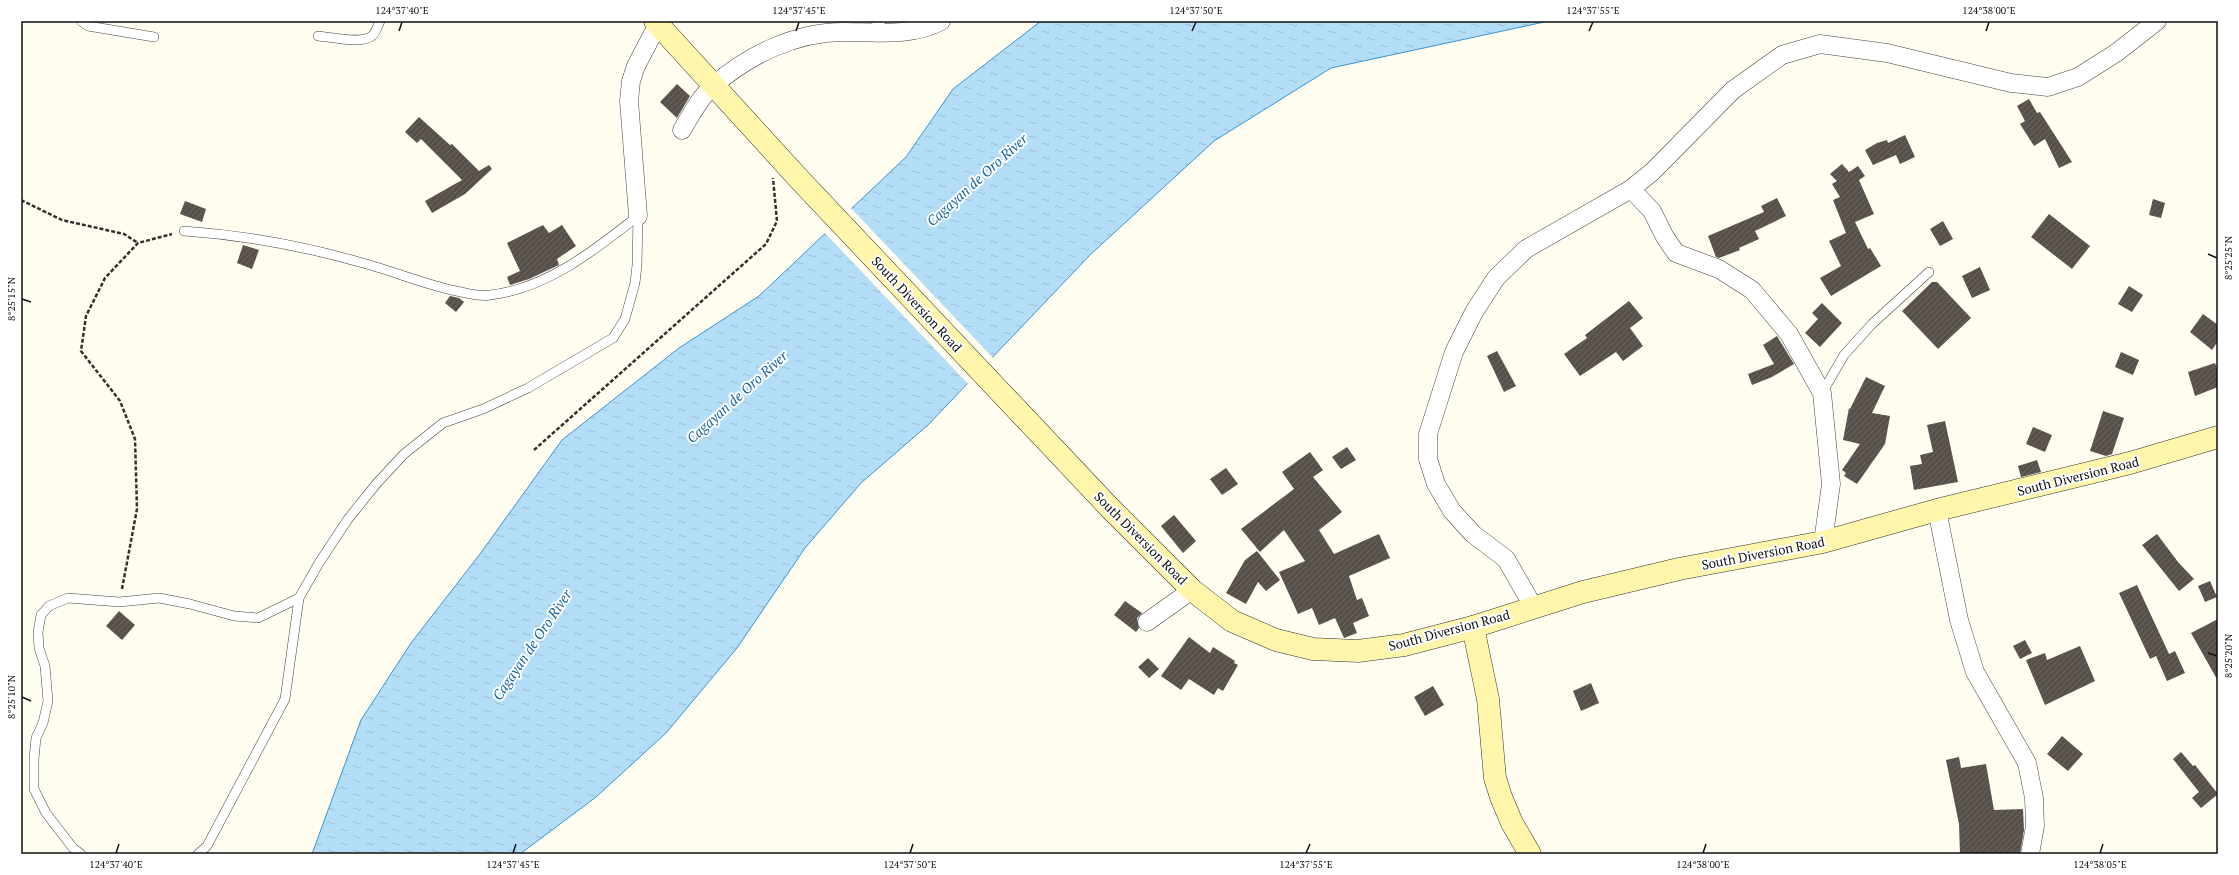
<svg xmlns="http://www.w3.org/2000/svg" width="2239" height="875" viewBox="0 0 2239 875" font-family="'PT Serif',serif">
<defs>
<pattern id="water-ripples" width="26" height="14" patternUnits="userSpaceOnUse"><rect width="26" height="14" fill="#b4def8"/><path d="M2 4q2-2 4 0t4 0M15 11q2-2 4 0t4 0" fill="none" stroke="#9abdd3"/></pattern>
<pattern id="building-hatch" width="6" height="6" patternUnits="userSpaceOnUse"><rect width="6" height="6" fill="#58504b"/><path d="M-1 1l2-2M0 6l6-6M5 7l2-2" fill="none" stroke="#6b6561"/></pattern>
</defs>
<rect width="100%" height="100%" fill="#fffcf0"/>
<path fill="url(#water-ripples)" stroke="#3994d1" d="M1041,21H1549L1331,68L1214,141L1090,255L928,425L861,483L805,548L737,648L666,733L596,797L520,854H312L361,720L411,643L480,554L562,440L679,348L759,296L906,157L953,89Z"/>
<path fill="#fffcf0" d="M850,207L994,359L969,385L824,232Z"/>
<g fill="url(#building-hatch)">
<path d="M677,84L690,96L677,118L660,102Z"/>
<path d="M2029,99L2037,113L2040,112L2072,162L2059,168L2045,139L2034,146L2020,124L2025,121L2017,106Z"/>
<path d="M419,117L450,145L452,144L479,171L489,165L492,169L465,194L432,213L425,201L462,180L421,139L417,143L405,132Z"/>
<path d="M1905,135L1915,157L1900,164L1896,155L1873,165L1865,150L1877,143L1887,140L1888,143Z"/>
<path d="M1842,164L1849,172L1858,166L1865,176L1859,180L1874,214L1855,222L1868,249L1870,248L1881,266L1831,296L1820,278L1841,266L1829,241L1846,233L1833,200L1840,197L1832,184L1837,181L1830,174Z"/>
<path d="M1777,198L1786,216L1755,231L1759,239L1739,248L1740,250L1719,258L1716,257L1708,236L1764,212L1761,206Z"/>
<path d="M2153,199L2165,203L2161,218L2149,215Z"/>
<path d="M185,201L206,209L202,222L180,214Z"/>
<path d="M2049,214L2090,246L2072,269L2031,237Z"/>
<path d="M1943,221L1953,239L1940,246L1930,229Z"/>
<path d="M543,225L549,233L562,225L576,246L557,259L559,265L529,279L510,285L507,277L520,271L507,243Z"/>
<path d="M243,245L259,250L252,269L237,263Z"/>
<path d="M1980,267L1990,290L1972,298L1962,276Z"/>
<path d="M1932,282H1937L1971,318L1938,349L1902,311Z"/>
<path d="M2129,286L2143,295L2132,312L2118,304Z"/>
<path d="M450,296L459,298L464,302L456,312L445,303Z"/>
<path d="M1629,301L1643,318L1630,328L1643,346L1623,361L1616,352L1580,376L1564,354L1587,338L1585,335Z"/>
<path d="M1822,303L1842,323L1820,347L1805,333L1818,319L1812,313Z"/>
<path d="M2203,314L2218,325V341L2212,350L2190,332Z"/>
<path d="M1777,336L1794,364L1772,377L1752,385L1748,374L1774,364L1763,345Z"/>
<path d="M1497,351L1516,386L1504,392L1487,356Z"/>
<path d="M2121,352L2139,360L2133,375L2115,367Z"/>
<path d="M2215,363L2218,371V387L2195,396L2188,372Z"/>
<path d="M1866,377L1885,386L1872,413L1890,416L1885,444L1857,484L1844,476L1846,473L1842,470L1860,444L1843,440L1849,408L1850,409Z"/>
<path d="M2103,411L2124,418L2112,454L2106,456L2090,451Z"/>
<path d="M1945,421L1958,482L1914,490L1910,466L1922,464L1920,455L1933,452L1927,425Z"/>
<path d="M2033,427L2052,435L2045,452L2026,444Z"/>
<path d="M1347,447L1356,460L1341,469L1332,457Z"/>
<path d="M1310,452L1323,470L1313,477L1342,512L1319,530L1334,554L1379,534L1390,558L1349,576L1357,600L1362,598L1369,616L1353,623L1357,633L1344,638L1335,618L1319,625L1312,608L1298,614L1279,572L1305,561L1284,530L1260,552L1241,529L1294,489L1282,472Z"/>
<path d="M2037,460L2041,472L2021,477L2018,466Z"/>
<path d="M1226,468L1238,484L1222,495L1210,479Z"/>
<path d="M1174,515L1196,541L1183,553L1161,526Z"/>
<path d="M2157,534L2178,562L2194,579L2179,591L2142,545Z"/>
<path d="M1257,551L1280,580L1266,591L1258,582L1246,604L1226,593L1245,560Z"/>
<path d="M2210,581L2217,597L2205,602L2198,586Z"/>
<path d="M2137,585L2169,654L2175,651L2185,673L2167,681L2156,656L2150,659L2119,593Z"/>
<path d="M1125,601L1142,613L1137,618L1139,628L1136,632L1114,615Z"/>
<path d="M119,611L135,625L122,640L106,626Z"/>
<path d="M2218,619V681L2191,633Z"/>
<path d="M1189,637L1210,653L1213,647L1235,661L1234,663L1238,665L1223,691L1218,688L1214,695L1189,679L1181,690L1161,676Z"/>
<path d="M2025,640L2032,653L2020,659L2013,646Z"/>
<path d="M2080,646L2095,681L2045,705L2026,660L2045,653L2047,660Z"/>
<path d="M1148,658L1159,669L1149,678L1138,667Z"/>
<path d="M1591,683L1599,703L1581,711L1573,691Z"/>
<path d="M1433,686L1444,705L1425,716L1414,697Z"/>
<path d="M2062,736L2083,754L2068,771L2047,754Z"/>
<path d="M2181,752L2193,766L2195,765L2218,794L2201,808L2192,798L2199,792L2173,759Z"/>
<path d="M1959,757L1961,768L1986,764L1994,810L2023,809L2024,830L2020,854H1960L1959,824L1946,760Z"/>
</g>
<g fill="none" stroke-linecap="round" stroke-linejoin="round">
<g stroke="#424242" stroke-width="10">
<g id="lane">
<path d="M81,21L88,26L154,37"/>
<path d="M869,32L881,21"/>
<path d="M318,36C331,37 364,45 373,35C376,32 378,25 380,21"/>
<path d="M184,231C242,235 303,246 359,262C394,271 425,285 461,292C470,294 481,297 490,295C546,289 595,250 638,216"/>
<path d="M1822,393L1844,355L1872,324L1929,272"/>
<path d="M81,854L73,848L46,813L34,789V759L36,738L43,723L48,701L45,666L39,648L38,632L41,615L49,606L68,598L119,602L159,598L190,604L234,616L258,618L299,598"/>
<path d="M198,854L207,846L285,699L299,598L319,563L348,519L377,483L404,454L443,423L483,409L528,388L613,338L625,319L635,283L637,265L638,216"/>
</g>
</g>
<g stroke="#424242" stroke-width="19">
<g id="street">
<path d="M682,130C691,115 700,97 713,86C748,55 796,32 843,32C875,32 912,37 941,21"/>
<path d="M638,216L629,101L631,81L636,66L658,24"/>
<path d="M1937,510L1959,620L1975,672L2027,763L2034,798L2035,826L2030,854"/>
<path d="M1823,542L1831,484L1822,393L1789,334L1752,290L1719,269L1676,253L1665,237L1652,211L1631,189L1652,172L1733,90L1782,55L1820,44L1887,53L2011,83L2048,87L2078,77L2116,53L2157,21"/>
<path d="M1534,608L1506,559L1473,534L1452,511L1436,484L1428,459V434L1454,352L1474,312L1496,278L1526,249L1631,189"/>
<path d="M1147,622L1192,590"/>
</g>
</g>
<g stroke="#313131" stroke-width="23">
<g id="secondary">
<path d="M655,21L800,180L1110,508L1192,590L1232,621L1276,640L1313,649L1358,651L1404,645L1473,627L1583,592L1679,569L1823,542L1937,510L2130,463L2218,437"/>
<path d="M1473,627L1488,699L1495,778L1501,797L1512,823L1530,854"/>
</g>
</g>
<g stroke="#313131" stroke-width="2.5" stroke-dasharray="4 2" stroke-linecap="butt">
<path d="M21,200L62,220L124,234L138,243"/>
<path d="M534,450L766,244L777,221L773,178"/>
<path d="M122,589L137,509L135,439L120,401L81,351L86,316L105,278L138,243L172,234"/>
</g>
<use href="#lane" stroke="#fff" stroke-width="9"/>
<use href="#street" stroke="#fff" stroke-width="18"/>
<use href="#secondary" stroke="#fff6ab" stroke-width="22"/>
</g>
<path fill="none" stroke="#0f0f0f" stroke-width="1.5" d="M399,31L402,22M796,31L799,22M1192,31L1196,22M1589,31L1593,22M1986,31L1989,22M2208,254L2217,258M22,299L31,302M2208,653L2217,656M22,697L31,701M116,853L119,844M513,853L516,844M910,853L913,844M1306,853L1310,844M1703,853L1706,844M2100,853L2103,844"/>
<g text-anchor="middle" stroke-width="4" stroke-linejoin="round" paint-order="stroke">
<g font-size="13" fill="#0f0f0f" stroke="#fff">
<text transform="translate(917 304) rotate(47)" y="5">South Diversion Road</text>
<text transform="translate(2078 476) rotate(-14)" y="5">South Diversion Road</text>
<text transform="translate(1141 538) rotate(45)" y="5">South Diversion Road</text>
<text transform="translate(1763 553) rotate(-11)" y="5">South Diversion Road</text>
<text transform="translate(1449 630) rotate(-15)" y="5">South Diversion Road</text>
</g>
<g font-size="14" font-style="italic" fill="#1465a5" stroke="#fff">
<text transform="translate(977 180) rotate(-42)" y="5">Cagayan de Oro River</text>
<text transform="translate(737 397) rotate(-42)" y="5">Cagayan de Oro River</text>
<text transform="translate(532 645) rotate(-56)" y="5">Cagayan de Oro River</text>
</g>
</g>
<rect width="2239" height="875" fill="none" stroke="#ffffff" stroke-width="44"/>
<rect x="22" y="22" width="2195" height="831" fill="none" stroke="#0f0f0f" stroke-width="1.5"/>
<g font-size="10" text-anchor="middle" fill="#0f0f0f">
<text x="402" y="14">124°37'40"E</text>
<text x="799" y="14">124°37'45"E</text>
<text x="1196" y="14">124°37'50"E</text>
<text x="1593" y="14">124°37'55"E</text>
<text x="1989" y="14">124°38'00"E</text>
<text transform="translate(2228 258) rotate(-90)" y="4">8°25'25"N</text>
<text transform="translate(11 299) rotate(-90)" y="4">8°25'15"N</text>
<text transform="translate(2228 656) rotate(-90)" y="4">8°25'20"N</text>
<text transform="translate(11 697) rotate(-90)" y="4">8°25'10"N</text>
<text x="116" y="868">124°37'40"E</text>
<text x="513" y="868">124°37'45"E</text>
<text x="910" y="868">124°37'50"E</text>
<text x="1306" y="868">124°37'55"E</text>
<text x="1703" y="868">124°38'00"E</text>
<text x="2100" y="868">124°38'05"E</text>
</g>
</svg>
